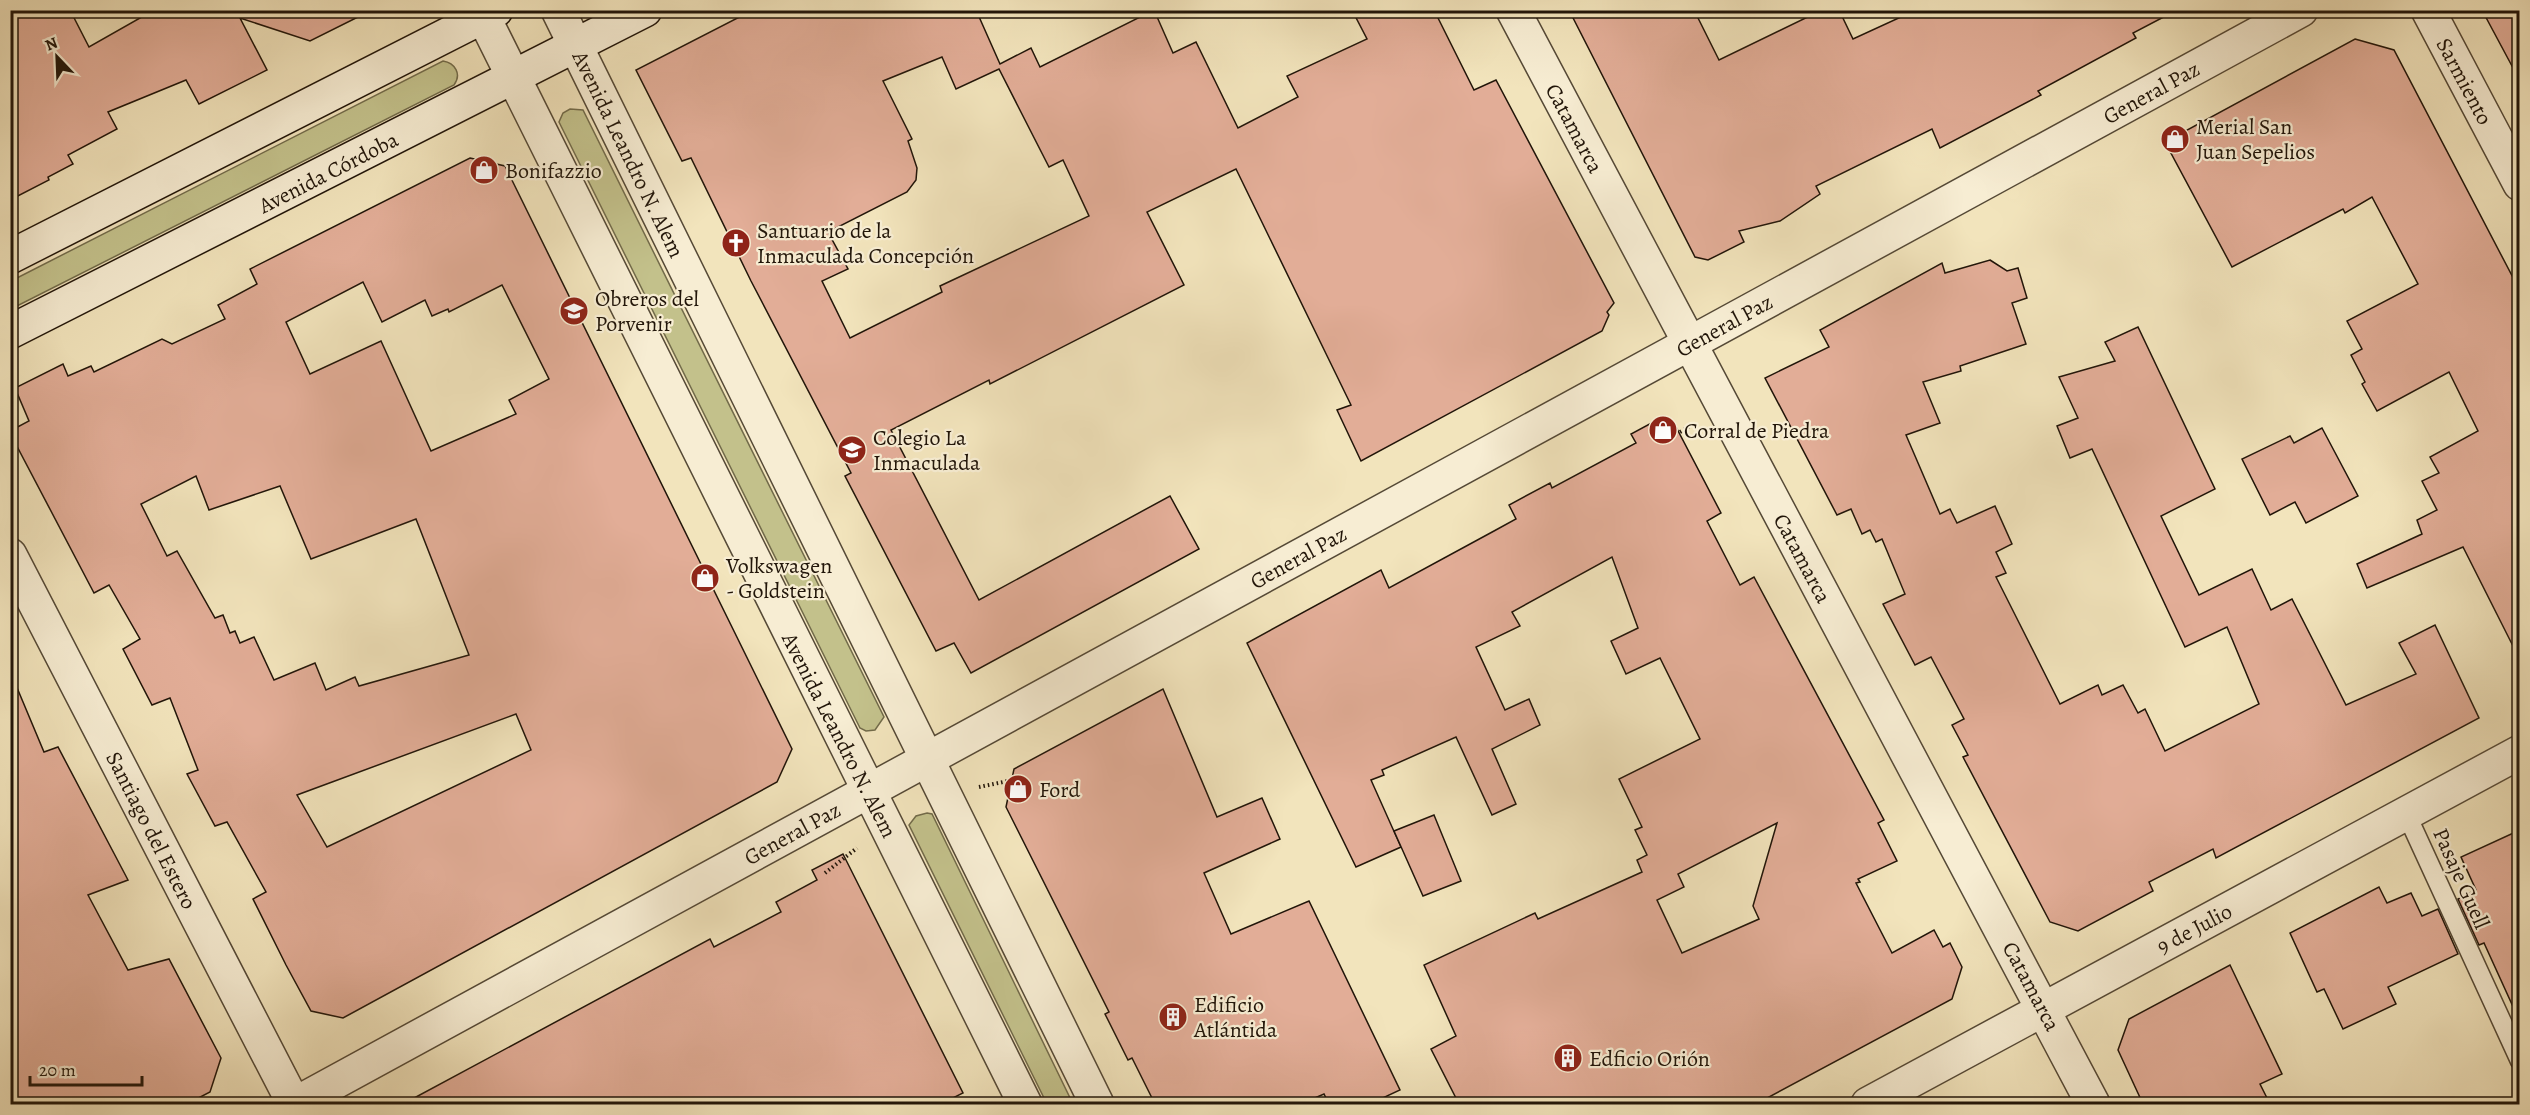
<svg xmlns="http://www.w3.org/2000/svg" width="2530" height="1115" viewBox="0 0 2530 1115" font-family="Alegreya,serif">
<rect width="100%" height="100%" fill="#f2e4bc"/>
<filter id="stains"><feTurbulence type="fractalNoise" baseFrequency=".00333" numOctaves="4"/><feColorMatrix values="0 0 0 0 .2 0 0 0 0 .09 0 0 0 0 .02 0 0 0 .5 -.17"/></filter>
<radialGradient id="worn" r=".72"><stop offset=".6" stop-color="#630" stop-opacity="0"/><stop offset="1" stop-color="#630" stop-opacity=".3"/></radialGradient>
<g fill="#c3c18b" stroke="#726b4a" stroke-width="1.5">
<path d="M443,61C455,63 462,74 454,85L11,309V281Z"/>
<path d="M570,109L583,110L884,717L875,730L866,731L860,728L559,122L563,113Z"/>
<path d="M927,813L932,814L1073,1104H1047L909,825L916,816Z"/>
</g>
<g fill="#e2ad97" stroke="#211509" stroke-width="1.5" fill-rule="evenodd">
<path d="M23,10H70L89,47L154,10H372L310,41L240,18L267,70L199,104L186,80L108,112L117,129L68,155L73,164L48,177L49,180L10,200V17Z"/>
<path d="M753,10H976L1000,64L1031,48L1040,67L1154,10L1173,53L1196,42L1238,128L1298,97L1287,76L1367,39L1352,10H1434L1474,90L1496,80L1614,303L1607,312L1609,315L1602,331L1361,461L1337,410L1351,405L1236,169L1147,212L1184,285L990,384L989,380L891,430L979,600L1170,496L1199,549L971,673L954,643L936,651L845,476L851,473L751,281L691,158L682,161L636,70ZM942,57L956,89L999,69L1049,167L1063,160L1089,216L940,286L942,292L850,338L822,281L848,269L828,232L907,192L916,180L917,168L908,141L912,139L883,81Z"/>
<path d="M1569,10H1694L1719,60L1822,10H1839L1853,39L1916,10H2177L2133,33L2136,38L2038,91L2041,95L1940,148L1932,129L1816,186L1820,194L1780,221L1739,231L1744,242L1708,260L1695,257Z"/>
<path d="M2482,10H2520V81Z"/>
<path d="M2355,39L2394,50L2520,291V660L2463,547L2367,588L2357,564L2422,534L2417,520L2437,510L2422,481L2439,473L2430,457L2478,431L2449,372L2377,411L2362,384L2365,382L2351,355L2362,349L2347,321L2418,284L2372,197L2345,213L2343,209L2232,267L2165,142Z"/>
<path d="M470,158L505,166L792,749L777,782L343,1018L311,1011L286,965L253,899L266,892L227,822L215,826L187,774L198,770L170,698L152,705L123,649L140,639L109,585L94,593L10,433V431L29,421L15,388L63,364L68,376L91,366L94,372L162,339L172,344L225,319L218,305L257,284L250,269ZM363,282L382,322L425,300L432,316L448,309L449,312L502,285L549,379L509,400L516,414L431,451L381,341L310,374L286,322ZM196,476L209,510L280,486L311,559L416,519L469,655L359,686L355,677L326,690L315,663L274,680L254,637L240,643L235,631L230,633L223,615L215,618L177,551L167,556L141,504ZM516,714L531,750L327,847L297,795Z"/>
<path d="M1990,260L2007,271L2018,268L2027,298L2012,303L2026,344L1960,366L1961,371L1923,382L1940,423L1906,435L1940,514L1950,509L1957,523L1995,506L2012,544L1996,552L2006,573L1996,577L2060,704L2098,685L2102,695L2123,685L2138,713L2145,709L2165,751L2259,704L2227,627L2185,647L2092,449L2070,458L2057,426L2078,418L2059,377L2115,361L2105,342L2138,327L2215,489L2161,516L2199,595L2252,569L2271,610L2292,599L2346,705L2416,674L2399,643L2435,625L2479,718L2216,858L2213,849L2149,882L2153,891L2078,931L2050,922L1963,757L1968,755L1952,725L1964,719L1931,657L1915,665L1883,604L1905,594L1882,539L1876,542L1870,530L1862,534L1851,509L1837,515L1765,378L1829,347L1820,330L1942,263L1945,273Z"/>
<path d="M1657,420H1669L1676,427L1721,513L1707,521L1740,585L1754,577L1884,820L1878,823L1897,861L1858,879L1860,882L1856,883L1892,953L1934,930L1943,947L1950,943L1962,967L1952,999L1756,1104H1459L1431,1049L1456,1036L1424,965L1535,913L1538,919L1642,872L1637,860L1647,855L1635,830L1642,827L1619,779L1700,739L1660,658L1626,674L1611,641L1638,628L1612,557L1512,612L1520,626L1476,647L1505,710L1529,699L1540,725L1492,749L1516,804L1492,815L1456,737L1382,770L1384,775L1371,780L1401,847L1356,867L1247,643L1381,570L1389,588L1494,531L1516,519L1509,505L1550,483L1552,488L1636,443L1631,434ZM1777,823L1753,906L1759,919L1682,953L1657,900L1684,887L1678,874Z"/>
<path d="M2322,428L2358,496L2306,523L2295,502L2270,515L2242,459L2290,436L2294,443Z"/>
<path d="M10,671L44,752L58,747L128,880L88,895L128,970L169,959L221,1058L210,1092L187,1104H10Z"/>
<path d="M1163,689L1217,817L1262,798L1280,839L1204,873L1231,934L1309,901L1400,1090L1370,1104H1329L1324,1094L1301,1104H1155L1132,1058L1128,1060L1105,1014L1109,1012L1006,807L1014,769Z"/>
<path d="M1434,815L1461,881L1423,896L1394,831Z"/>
<path d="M2520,830V1022L2484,943L2479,945L2458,899L2476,890L2461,857Z"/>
<path d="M843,854L963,1093L941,1104H403L710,939L714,947L781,912L776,902L817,880L812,870Z"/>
<path d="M2379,887L2387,903L2411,893L2422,916L2438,909L2458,954L2388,987L2396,1004L2343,1029L2324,989L2317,992L2290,933Z"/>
<path d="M2230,965L2282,1074L2260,1084L2270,1104H2143L2118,1050L2129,1019Z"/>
</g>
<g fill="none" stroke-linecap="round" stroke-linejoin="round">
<g stroke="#554936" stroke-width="21">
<path id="service" d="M2406,813L2520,1061"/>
</g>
<g stroke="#554936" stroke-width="36">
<g id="minor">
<path d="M1513,10L2093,1104"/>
<path d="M2428,10L2520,184"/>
<path d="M10,555L294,1104"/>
<path d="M295,1104L2301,10"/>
<path d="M1868,1104L2520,752"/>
</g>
</g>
<g stroke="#554936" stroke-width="36">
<g id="tertiary">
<path d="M480,10L1025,1104"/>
<path d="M558,10L1097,1104"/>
</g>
</g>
<g stroke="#211509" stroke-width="36">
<g id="secondary">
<path d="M10,257L496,10"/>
<path d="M10,332L645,10"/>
</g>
</g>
<g stroke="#211509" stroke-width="4" stroke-dasharray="1.5 3" stroke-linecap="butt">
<path d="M1680,432L1694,424"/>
<path d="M979,787L1008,781"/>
<path d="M825,873L857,848"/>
</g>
<use href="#service" stroke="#f7edd3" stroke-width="18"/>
<use href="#minor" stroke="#f7edd3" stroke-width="33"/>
<use href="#tertiary" stroke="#f7edd3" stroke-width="33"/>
<use href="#secondary" stroke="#f7edd3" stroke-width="33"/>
</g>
<defs>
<g id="shop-disc" transform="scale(1.5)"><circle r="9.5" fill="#8f2418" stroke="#f7edd3"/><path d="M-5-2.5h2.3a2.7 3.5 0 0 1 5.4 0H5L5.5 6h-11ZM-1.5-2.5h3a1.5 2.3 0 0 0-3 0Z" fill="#fff"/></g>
<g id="church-disc" transform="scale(1.5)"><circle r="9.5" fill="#8f2418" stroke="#f7edd3"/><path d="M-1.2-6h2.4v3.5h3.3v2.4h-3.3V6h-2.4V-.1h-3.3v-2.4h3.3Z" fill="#fff"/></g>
<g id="school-disc" transform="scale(1.5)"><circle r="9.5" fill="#8f2418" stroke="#f7edd3"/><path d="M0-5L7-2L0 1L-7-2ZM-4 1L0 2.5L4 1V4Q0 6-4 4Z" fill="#fff"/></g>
<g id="building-disc" transform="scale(1.5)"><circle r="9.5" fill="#8f2418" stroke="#f7edd3"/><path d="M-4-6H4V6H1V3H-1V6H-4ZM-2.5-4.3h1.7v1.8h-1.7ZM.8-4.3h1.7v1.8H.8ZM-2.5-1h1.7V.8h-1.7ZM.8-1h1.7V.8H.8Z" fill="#fff"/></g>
</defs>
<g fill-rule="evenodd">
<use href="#shop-disc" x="2175" y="139"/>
<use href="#shop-disc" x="484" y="170"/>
<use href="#church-disc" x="736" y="243"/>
<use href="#school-disc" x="574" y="311"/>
<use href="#shop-disc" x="1663" y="430"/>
<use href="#school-disc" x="852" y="450"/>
<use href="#shop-disc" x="705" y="578"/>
<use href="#shop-disc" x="1018" y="789"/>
<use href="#building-disc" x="1173" y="1017"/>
<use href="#building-disc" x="1568" y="1058"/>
</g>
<g text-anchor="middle" stroke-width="4.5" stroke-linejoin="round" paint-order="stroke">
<g font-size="22" fill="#211509" stroke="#f7edd3">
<text transform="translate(2465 81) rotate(62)" y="8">Sarmiento</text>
<text transform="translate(2151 92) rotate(-29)" y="8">General Paz</text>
<text transform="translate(1575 128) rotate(62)" y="8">Catamarca</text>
<text transform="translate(629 154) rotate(64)" y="8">Avenida Leandro N. Alem</text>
<text transform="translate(328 172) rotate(-27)" y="8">Avenida Córdoba</text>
<text transform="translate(1724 325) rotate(-29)" y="8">General Paz</text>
<text transform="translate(1298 557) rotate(-29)" y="8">General Paz</text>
<text transform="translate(1803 558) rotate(62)" y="8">Catamarca</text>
<text transform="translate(840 735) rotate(63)" y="8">Avenida Leandro N. Alem</text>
<text transform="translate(152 830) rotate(63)" y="8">Santiago del Estero</text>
<text transform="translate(792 833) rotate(-29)" y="8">General Paz</text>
<text transform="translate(2462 878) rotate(66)" y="8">Pasaje Guell</text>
<text transform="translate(2194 928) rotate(-28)" y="8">9 de Julio</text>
<text transform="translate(2032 986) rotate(62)" y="8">Catamarca</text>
</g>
<g font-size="22" fill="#211509" stroke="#f7edd3" text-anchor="start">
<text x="2196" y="134">Merial San<tspan x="2196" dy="25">Juan Sepelios</tspan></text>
<text x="505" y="178">Bonifazzio</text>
<text x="757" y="238">Santuario de la<tspan x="757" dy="25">Inmaculada Concepción</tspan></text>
<text x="595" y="306">Obreros del<tspan x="595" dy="25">Porvenir</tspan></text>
<text x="1684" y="438">Corral de Piedra</text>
<text x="873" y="445">Colegio La<tspan x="873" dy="25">Inmaculada</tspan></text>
<text x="726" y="573">Volkswagen<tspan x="726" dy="25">- Goldstein</tspan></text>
<text x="1039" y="797">Ford</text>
<text x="1194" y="1012">Edificio<tspan x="1194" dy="25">Atlántida</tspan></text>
<text x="1589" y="1066">Edficio Orión</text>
</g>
</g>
<rect width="2530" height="1115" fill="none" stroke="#f2e4bc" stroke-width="36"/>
<rect x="12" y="12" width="2506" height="1091" fill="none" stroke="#211509" stroke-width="3"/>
<rect x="18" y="18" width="2494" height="1079" fill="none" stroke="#211509" stroke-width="1.5"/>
<g transform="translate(57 57) rotate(337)" stroke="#f7edd3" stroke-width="4.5" paint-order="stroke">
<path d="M0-4.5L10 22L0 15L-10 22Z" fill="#211509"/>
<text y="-9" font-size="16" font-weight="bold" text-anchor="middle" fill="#211509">N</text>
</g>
<path d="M30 1076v9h112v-9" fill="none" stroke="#211509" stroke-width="3"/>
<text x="39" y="1076" font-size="18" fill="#211509" stroke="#f7edd3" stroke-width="4.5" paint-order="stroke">20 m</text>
<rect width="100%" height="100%" filter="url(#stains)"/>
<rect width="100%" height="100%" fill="url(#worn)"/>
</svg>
